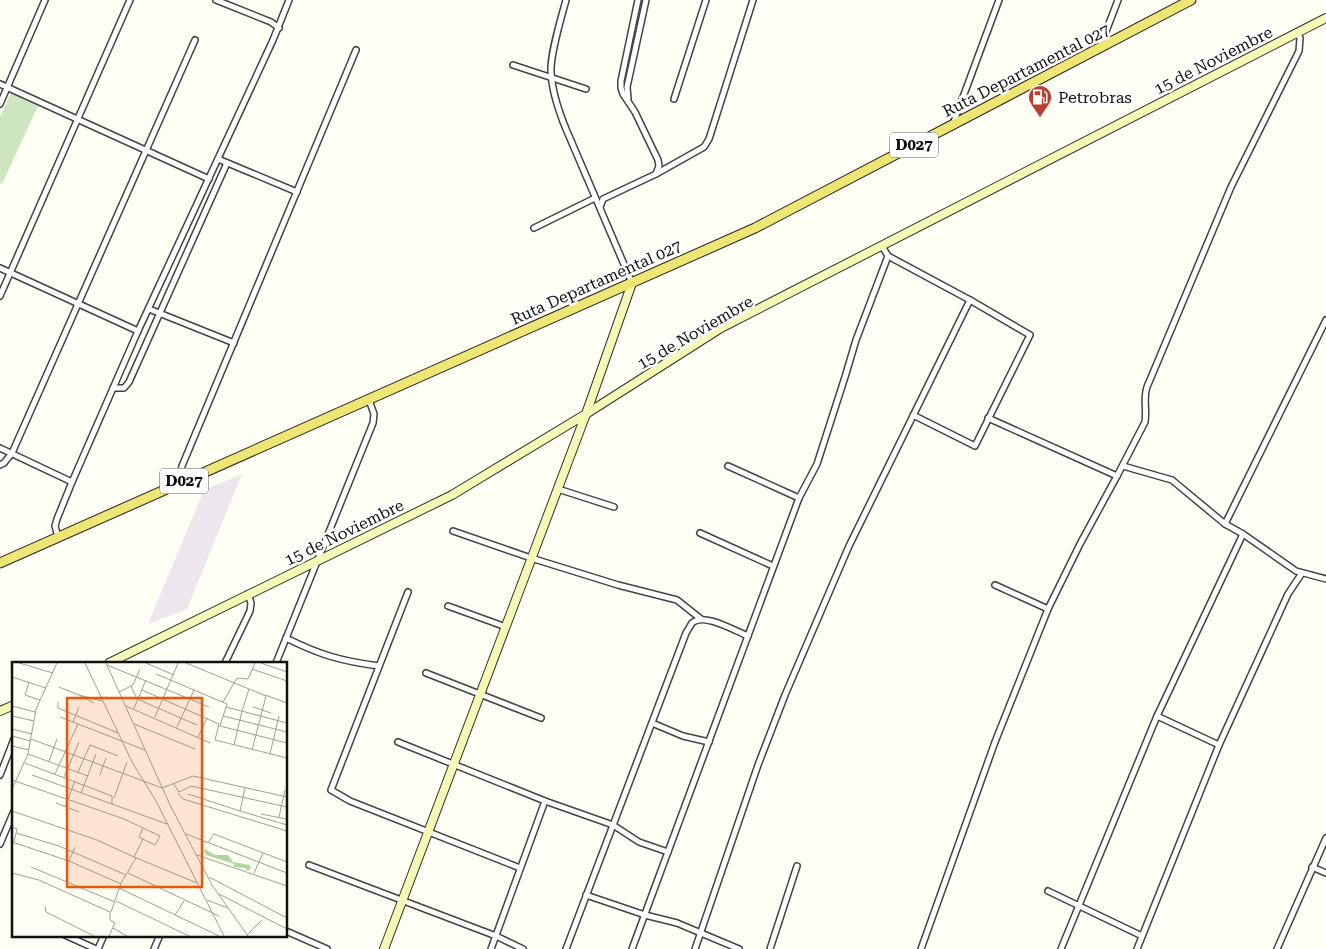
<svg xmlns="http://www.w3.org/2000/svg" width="1326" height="949" viewBox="0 0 1326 949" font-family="'Roboto Serif',serif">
<rect width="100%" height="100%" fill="#fefef5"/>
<path fill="#eee6ed" d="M242,474L187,609L148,624L204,490Z"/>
<path fill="#cee7c0" d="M11,93L38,106L2,184L0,183V117Z"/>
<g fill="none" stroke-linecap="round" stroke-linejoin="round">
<g stroke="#434343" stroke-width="8">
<g id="street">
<path d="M216,0L271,22L279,28"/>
<path d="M566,0C561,19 550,54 551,72C552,91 559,112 566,129L632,283"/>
<path d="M1100,47L1118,0"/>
<path d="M513,65L586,89"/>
<path d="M0,84L209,179"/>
<path d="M628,99L627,87L646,0"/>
<path d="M674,99L706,0"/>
<path d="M0,104L45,0"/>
<path d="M953,124L999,0"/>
<path d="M218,159L297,192"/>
<path d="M656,174L704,147L709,139L753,0"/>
<path d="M600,207L603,199L656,174L659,166L658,160L635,112L623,94L621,88V81L638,0"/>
<path d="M534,228L595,198"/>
<path d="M888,256L970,300"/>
<path d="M0,268L138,331"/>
<path d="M0,296L130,0"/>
<path d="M149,309L234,343"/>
<path d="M113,388H124L129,382L227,163"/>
<path d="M0,448L72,482"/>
<path d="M0,465L4,463L12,453L195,40"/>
<path d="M728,466L799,498"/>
<path d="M1123,466L1172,480L1225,524L1243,534L1296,571L1326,579"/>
<path d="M1117,476L1145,422C1147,409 1143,399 1147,387L1231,187L1299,51L1300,38L1297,32"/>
<path d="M184,481L181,472L182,466L356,50"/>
<path d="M558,489L614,507"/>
<path d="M1225,524L1326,320"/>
<path d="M453,531L531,558L618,585L677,600L701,619"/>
<path d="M700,533L773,566"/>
<path d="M58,537L55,526L57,519L72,482L138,331L273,40L289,0"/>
<path d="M995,585L1048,609"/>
<path d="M408,592L331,790L350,801L520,868"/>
<path d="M448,606L506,627"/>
<path d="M286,638C320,655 341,661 379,666"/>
<path d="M225,663L250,611L251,603L248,594"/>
<path d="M276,663L373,423L374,414L369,400"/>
<path d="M426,673L541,718"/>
<path d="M1157,716L1219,745"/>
<path d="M652,723L683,736L709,742"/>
<path d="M398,742L545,801L613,825L639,842L668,852"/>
<path d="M0,775L14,739"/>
<path d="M0,844L14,811"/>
<path d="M309,865L496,936L523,949"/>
<path d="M1312,867L1326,873"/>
<path d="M1048,891L1142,936"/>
<path d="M586,895L645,915L677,923L739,949"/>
<path d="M286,931L327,949"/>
<path d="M65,935L96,949"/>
<path d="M98,949L104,935"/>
<path d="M154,949L160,935"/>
<path d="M491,949L545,801"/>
<path d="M566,949L686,633C688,630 690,626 692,623C704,612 735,631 748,636"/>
<path d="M632,949L799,498L817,464L845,377L856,340L888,256L882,246"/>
<path d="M695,949L758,765L785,695L849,546L970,300L1030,335L975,446L913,415"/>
<path d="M770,949L797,866"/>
<path d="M921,949L995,742L1048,609L1080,544L1117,476L988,418"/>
<path d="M1061,949L1157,716L1243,534"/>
<path d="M1137,949L1219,745L1288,594L1302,573"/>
<path d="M1277,949L1326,838"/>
</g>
</g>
<g stroke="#323232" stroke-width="10">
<g id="secondary">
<path d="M109,663L452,495L586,414L721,328L1326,18"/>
<path d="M0,711L14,705"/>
<path d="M384,949L586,414L632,283"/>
</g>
</g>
<g stroke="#212121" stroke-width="11">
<path id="primary" d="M0,563L755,228L1191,0"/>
</g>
<use href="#street" stroke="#fff" stroke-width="5"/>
<use href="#secondary" stroke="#f6f9b5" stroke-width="8"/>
<use href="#primary" stroke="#efe574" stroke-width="9"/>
</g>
<defs>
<g id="fuel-pin" transform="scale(1.25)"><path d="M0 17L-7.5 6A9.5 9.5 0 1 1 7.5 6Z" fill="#b84131" stroke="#fff"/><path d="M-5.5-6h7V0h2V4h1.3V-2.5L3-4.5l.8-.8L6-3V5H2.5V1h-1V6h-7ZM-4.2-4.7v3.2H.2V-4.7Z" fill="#fff"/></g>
</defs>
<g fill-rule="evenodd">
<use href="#fuel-pin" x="1040" y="97"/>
</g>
<g text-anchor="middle" stroke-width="5" stroke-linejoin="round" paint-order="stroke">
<g fill="#fff" stroke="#585858" stroke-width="1">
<rect x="890" y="132.5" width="48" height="25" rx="4"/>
<rect x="160" y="468.5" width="48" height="25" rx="4"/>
</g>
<g font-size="15" font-weight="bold" fill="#101010">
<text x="914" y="150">D027</text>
<text x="184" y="486">D027</text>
</g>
<g font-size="16" fill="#101010" stroke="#fff">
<text transform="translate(1213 60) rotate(-27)" y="6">15 de Noviembre</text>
<text transform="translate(1026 70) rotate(-27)" y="6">Ruta Departamental 027</text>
<text transform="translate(596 282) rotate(-24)" y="6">Ruta Departamental 027</text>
<text transform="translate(695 332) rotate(-30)" y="6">15 de Noviembre</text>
<text transform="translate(344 532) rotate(-26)" y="6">15 de Noviembre</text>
</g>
<g font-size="16" fill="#101010" stroke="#fff" text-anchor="start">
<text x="1058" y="103">Petrobras</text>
</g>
</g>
<g transform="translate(12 662)">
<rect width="275" height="275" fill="#fefef5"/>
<path d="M191,186L203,193H216L221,200L238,203L239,206L236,209L233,206L222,205V202L194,193Z" fill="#b0d7a0"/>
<path fill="none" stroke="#9f9f99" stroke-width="1" d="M7,1L41,11M73,1L120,100L144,139L212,274M94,1L158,143L200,223L236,274M134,1L162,13M174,1L254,34L240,88M249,1L275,10M95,3L197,45M240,7L275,19M144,12L215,42L208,64L275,81M0,15L34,26M17,20L13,33L28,38M119,24L125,37L185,63M47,25L67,33M130,28L207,62L203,78L275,96M107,30L121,23L128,7M253,33L275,41M46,40V46L106,71M211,40L225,16L236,17L243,1M82,41L67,33L90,39M0,44L23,50M114,44L198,81M214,45L275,61M241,45L259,51M122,46L134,18M230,49L237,27M0,54L22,59M211,54L275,70M48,55L133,88M143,55L166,1M61,60L67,45M122,62L183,87M165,65L182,28M0,67L20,72M0,74L18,79M186,75L195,56M19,77L150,126L181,114L275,135M222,83L230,49M0,84L17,88M16,92L76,114M258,92L267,54M37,99L45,77M13,101L100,134V142M66,110L78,83L106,94M43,112L66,62M20,113L155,162M88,113L94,96M52,115L67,80M0,118L112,157L131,166L148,174L143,183L127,175L131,166M161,121L167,130L179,124L275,145M233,126L228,149L275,163M0,127L16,92L24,47L45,1M69,131L84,92M166,131L171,137L275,169M176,132L228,149M102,136L115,100M44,141L67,150M53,145L63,119M0,149L85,178L122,195L131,177M249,152L275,157M267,155L273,128M0,165L5,167L2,180M4,171L47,184L114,213M174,172L275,211M0,180L57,199L109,222M196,181L202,172L275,200M185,193L275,224M122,195L185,221M57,199L63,185M19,205L103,240M0,211L27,218L98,250V258L103,261L97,274M116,211L207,254M242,211L251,191M197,215L275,256M107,226L207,274M207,232L275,267M195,238L216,246M104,239L177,274M33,244L34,250L82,274M99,250L109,221L124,196M163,253L172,239M101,266L115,274M235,273L250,258"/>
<path fill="#e8590c" fill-opacity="0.15" stroke="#e8590c" stroke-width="2.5" d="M55,36H190V225H55Z"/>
<rect width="275" height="275" fill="none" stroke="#101010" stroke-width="2.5"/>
</g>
</svg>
